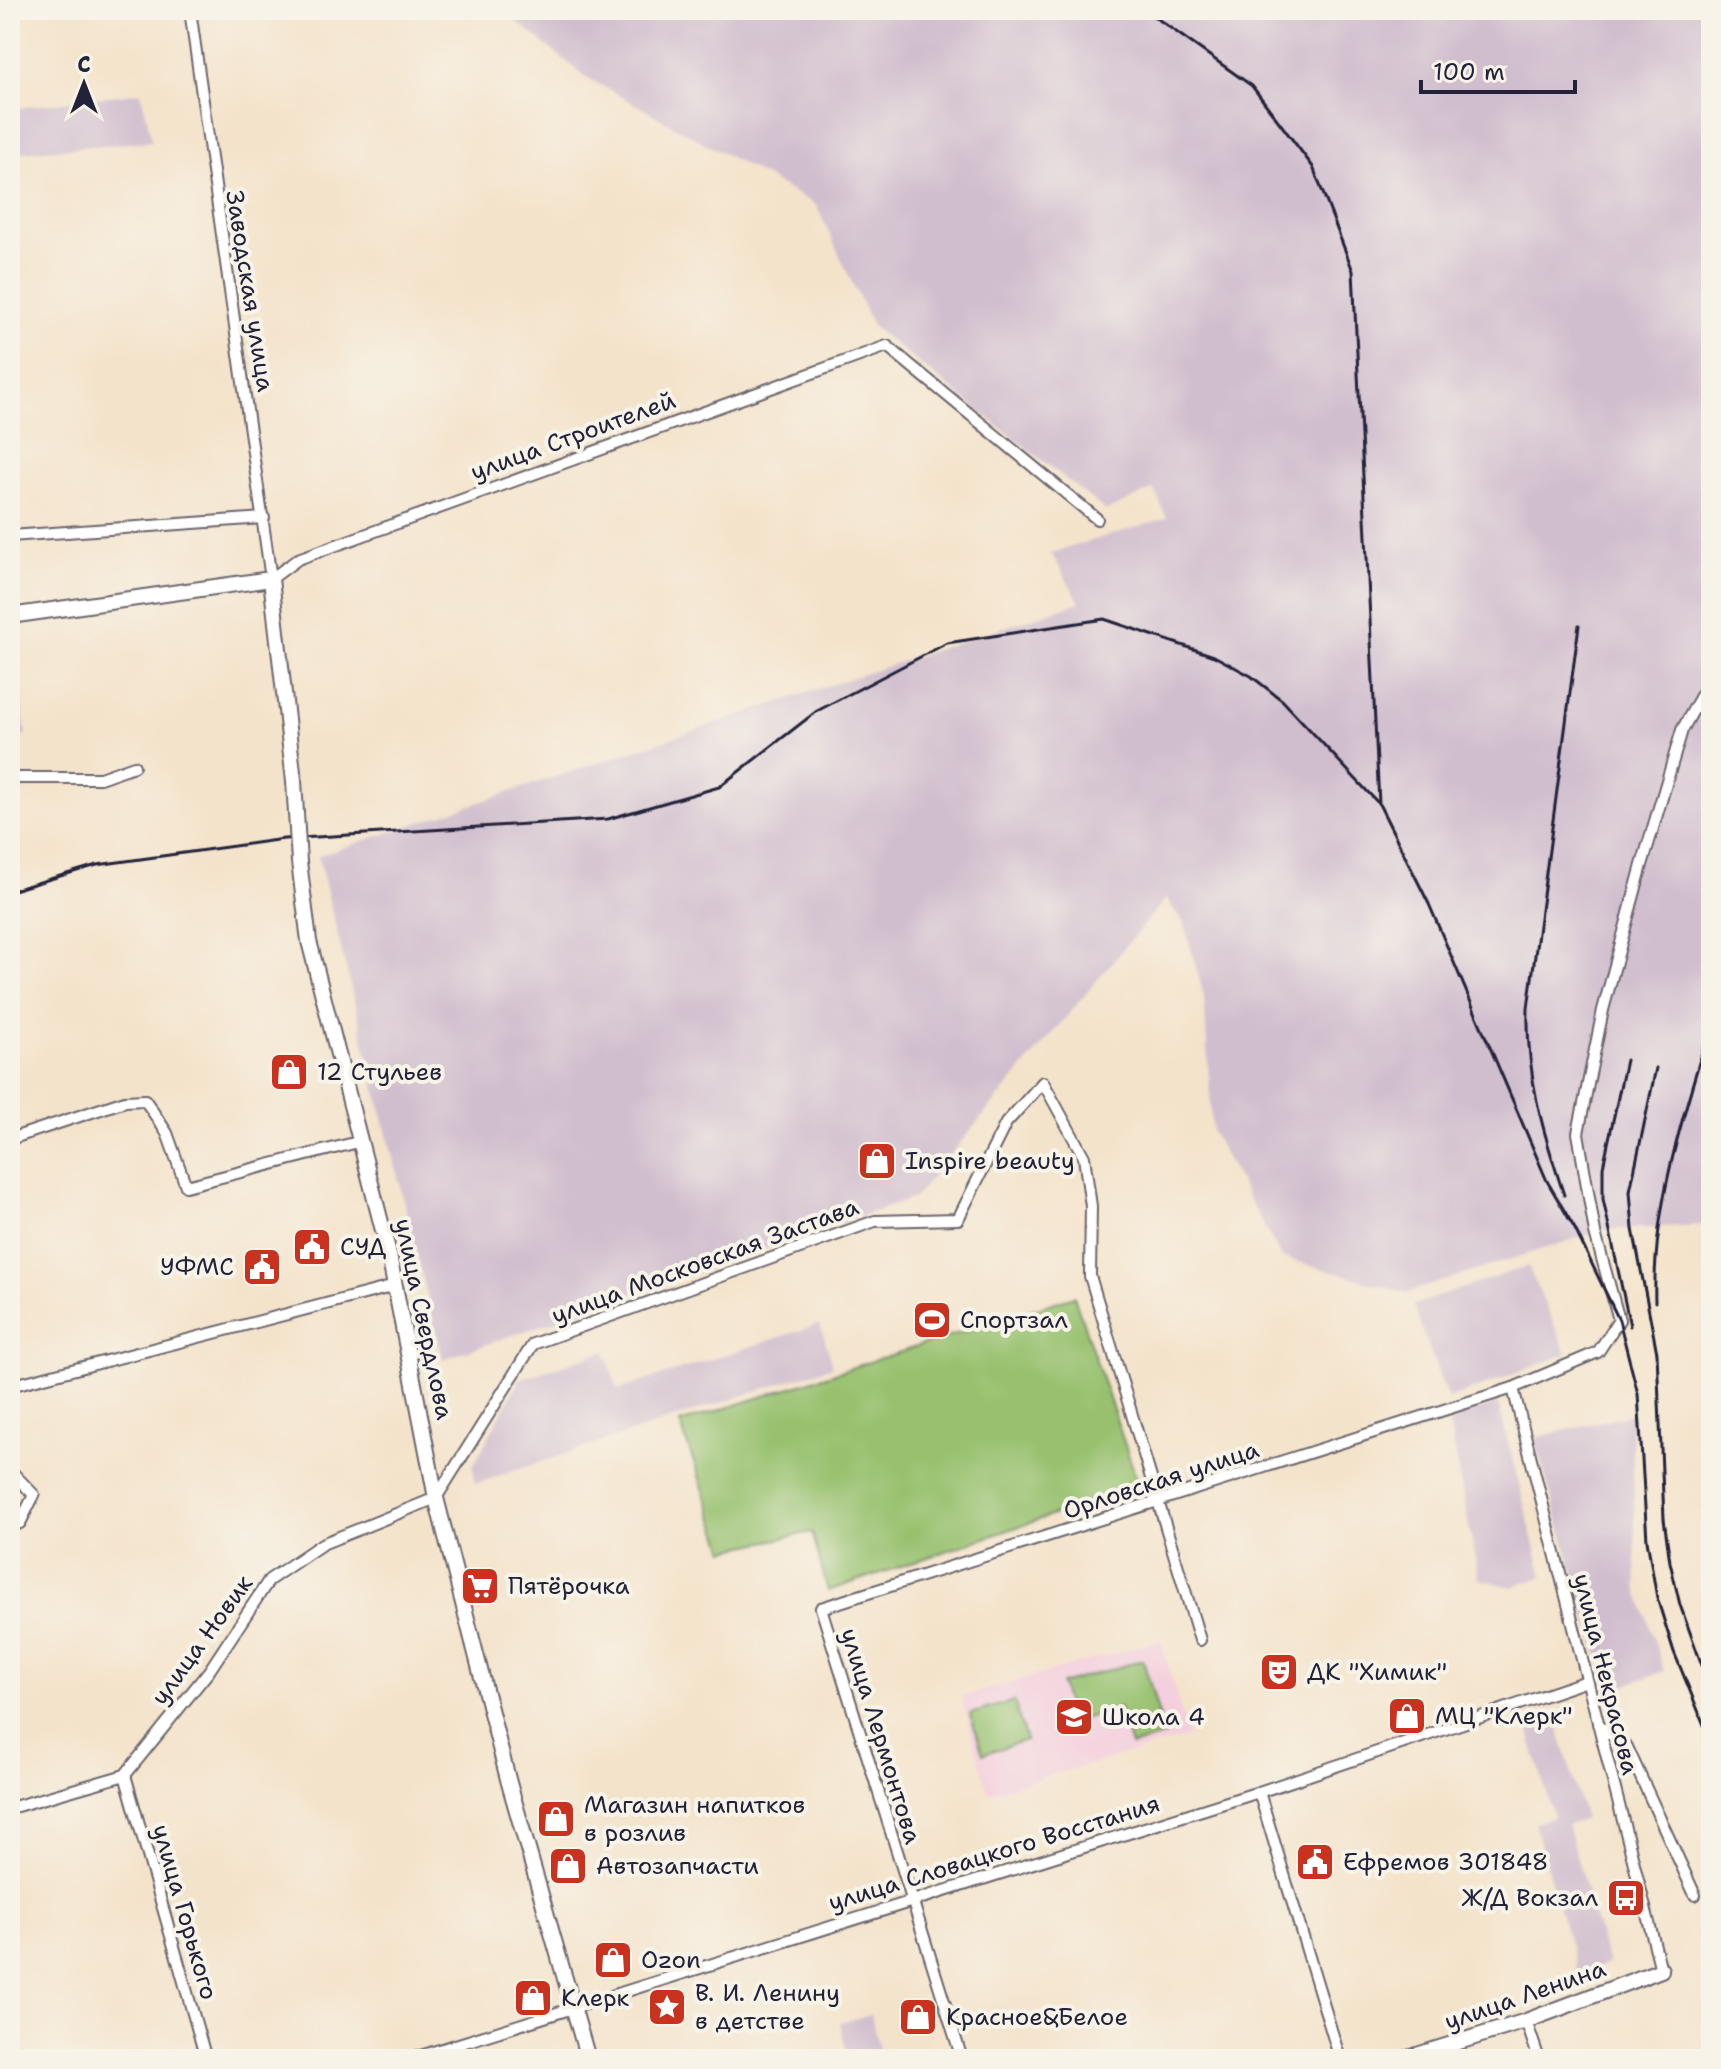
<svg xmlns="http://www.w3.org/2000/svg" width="1721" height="2069" viewBox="0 0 1721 2069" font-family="'Shantell Sans',sans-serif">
<rect width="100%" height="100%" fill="#f7f3e8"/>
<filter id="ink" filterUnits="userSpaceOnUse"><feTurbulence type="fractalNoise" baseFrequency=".0125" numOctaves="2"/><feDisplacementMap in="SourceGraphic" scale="16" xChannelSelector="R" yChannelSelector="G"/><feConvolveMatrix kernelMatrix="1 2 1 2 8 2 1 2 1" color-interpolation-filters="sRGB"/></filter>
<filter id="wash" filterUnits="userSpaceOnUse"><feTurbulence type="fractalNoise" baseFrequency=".006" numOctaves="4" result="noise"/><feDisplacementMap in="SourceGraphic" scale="32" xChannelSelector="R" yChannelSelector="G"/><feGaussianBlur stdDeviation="1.8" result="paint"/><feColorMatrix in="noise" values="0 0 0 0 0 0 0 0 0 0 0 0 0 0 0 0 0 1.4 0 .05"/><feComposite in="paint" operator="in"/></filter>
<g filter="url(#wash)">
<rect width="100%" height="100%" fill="#f4e3cb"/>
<path fill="#f4cfde" d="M1161,1640L1188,1737L988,1793L961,1697Z"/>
<g fill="#d0bdce">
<path d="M502,10H1711V1190L1703,1225L1603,1230L1406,1293L1281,1257L1212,1132L1204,996L1184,924L1166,898L914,1198L443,1359L318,856L1080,602L1051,553L1167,518L1154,489L1106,511L873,327L816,205L586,77Z"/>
<path d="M141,92L152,141L10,153V109Z"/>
<path d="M10,627L26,735L10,737Z"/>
<path d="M1528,1266L1567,1354L1448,1399L1413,1305Z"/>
<path d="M820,1324L833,1366L475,1484L473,1466L520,1379L605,1351L618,1390Z"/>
<path d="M1498,1404L1543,1576L1513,1587L1479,1579L1448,1418Z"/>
<path d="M1631,1414L1637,1587L1664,1671L1609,1691L1534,1438Z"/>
<path d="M1554,1714L1585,1819L1567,1825L1608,1964L1578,1973L1534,1823L1553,1817L1526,1722Z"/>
<path d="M871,2015L881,2059H848L840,2022Z"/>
</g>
<g fill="#97c16e" stroke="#5c7254" stroke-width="2">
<path d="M1074,1296L1139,1486L828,1591L812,1532L725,1550L680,1423Z"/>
<path d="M1143,1660L1165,1736L1131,1746L1119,1708L1072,1722L1061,1684Z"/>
<path d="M1014,1701L1026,1740L983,1754L970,1714Z"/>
</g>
</g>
<g filter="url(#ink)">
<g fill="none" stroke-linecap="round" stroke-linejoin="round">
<g stroke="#6c666d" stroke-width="14">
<g id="street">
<path d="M190,10L271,579L298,559L887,346L1097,519"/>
<path d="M10,536L264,518"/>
<path d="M10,785L16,778H100L134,766"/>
<path d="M10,1139L125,1101L145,1100L167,1133L186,1186L362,1141"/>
<path d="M10,1386L395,1286"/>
<path d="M1513,1388L1661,1970"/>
<path d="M10,1470L34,1495L20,1523L10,1526"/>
<path d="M1598,1724L1627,1747L1695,1895"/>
<path d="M125,1775L206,2059"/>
<path d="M1259,1792L1340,2059"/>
<path d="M10,1808L125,1775L209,1671L269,1580L322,1544L436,1498L533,1344L875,1221L958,1219L1006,1123L1043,1082L1084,1157L1091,1206L1090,1276L1200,1640"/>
<path d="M1526,2021L1539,2059"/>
<path d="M411,2059L1259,1792L1587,1681"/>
<path d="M962,2059L821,1608L1513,1388L1598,1352L1619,1320L1595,1233L1578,1133L1603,1010L1642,865L1682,730L1711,678"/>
</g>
</g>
<g stroke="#6c666d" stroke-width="18">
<g id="secondary">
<path d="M10,616L271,579L294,781"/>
<path d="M299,862L309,941L388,1250L436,1498L509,1783L588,2059"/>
<path d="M1404,2059L1526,2021L1661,1970"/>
</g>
</g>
<use href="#street" stroke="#fff" stroke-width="10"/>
<use href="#secondary" stroke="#fff" stroke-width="14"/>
<g stroke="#22223b" stroke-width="3">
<path d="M1139,10L1155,17L1252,86L1313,167L1353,271L1379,804"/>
<path d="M10,891L97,865L284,839L608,819L719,787L817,711L947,643L1104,619L1214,656L1251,676L1283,701L1379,804L1429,904L1547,1181L1575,1229L1619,1320L1638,1394L1647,1540L1657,1598L1674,1652L1711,1742"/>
<path d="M1626,1060L1603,1167V1199L1630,1326"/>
<path d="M1656,1068L1630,1191L1633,1229L1657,1353L1664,1519L1670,1562L1680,1605L1711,1690"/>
<path d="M1564,1195C1543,1133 1526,1074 1528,1008L1579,625"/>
<path d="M1655,1302C1652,1207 1684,1113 1711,1023"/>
</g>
<g stroke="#6c666d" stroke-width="18" stroke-linecap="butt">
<path id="secondary-bridge" d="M294,781L299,862"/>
</g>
<use href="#secondary-bridge" stroke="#fff" stroke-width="14"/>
</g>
</g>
<defs>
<g id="shop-square" transform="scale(2)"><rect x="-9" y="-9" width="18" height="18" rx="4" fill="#c8321e" stroke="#f7f3e8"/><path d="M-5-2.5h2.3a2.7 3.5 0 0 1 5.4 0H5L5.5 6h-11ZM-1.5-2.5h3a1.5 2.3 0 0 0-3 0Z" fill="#fff"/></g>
<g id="civic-square" transform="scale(2)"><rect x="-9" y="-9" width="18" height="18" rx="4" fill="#c8321e" stroke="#f7f3e8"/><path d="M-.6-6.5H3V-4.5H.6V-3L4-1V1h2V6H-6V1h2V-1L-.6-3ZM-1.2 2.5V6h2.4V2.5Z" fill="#fff"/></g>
<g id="stadium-square" transform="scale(2)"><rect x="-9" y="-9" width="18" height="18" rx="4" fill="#c8321e" stroke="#f7f3e8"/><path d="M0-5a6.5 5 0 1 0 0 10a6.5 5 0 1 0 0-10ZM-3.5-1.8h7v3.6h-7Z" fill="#fff"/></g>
<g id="supermarket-square" transform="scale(2)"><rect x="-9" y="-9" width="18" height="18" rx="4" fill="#c8321e" stroke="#f7f3e8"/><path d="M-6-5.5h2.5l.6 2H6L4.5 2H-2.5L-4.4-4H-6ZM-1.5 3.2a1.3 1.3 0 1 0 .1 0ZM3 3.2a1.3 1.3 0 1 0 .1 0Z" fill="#fff"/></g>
<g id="theatre-square" transform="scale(2)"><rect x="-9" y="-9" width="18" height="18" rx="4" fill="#c8321e" stroke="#f7f3e8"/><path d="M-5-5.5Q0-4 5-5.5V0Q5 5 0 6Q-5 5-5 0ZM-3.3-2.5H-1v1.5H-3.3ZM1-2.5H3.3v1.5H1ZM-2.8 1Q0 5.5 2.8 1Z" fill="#fff"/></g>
<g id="school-square" transform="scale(2)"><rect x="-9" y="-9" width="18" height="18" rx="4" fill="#c8321e" stroke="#f7f3e8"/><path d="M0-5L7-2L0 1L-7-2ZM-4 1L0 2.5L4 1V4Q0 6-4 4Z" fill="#fff"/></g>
<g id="bus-square" transform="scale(2)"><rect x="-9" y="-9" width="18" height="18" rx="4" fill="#c8321e" stroke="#f7f3e8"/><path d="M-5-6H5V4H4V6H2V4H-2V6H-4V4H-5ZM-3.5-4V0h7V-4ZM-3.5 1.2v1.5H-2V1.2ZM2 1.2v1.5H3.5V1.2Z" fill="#fff"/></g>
<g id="sight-square" transform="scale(2)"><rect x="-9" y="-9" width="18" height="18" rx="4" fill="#c8321e" stroke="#f7f3e8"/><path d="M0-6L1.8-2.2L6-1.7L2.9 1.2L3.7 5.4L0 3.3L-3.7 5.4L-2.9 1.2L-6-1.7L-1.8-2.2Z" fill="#fff"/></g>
</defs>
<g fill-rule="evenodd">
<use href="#shop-square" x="289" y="1072"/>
<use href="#shop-square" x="877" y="1161"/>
<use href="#civic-square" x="312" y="1247"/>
<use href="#civic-square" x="262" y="1267"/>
<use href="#stadium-square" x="932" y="1320"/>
<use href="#supermarket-square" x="480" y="1586"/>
<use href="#theatre-square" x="1279" y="1672"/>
<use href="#shop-square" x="1407" y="1716"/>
<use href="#school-square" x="1074" y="1717"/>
<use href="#shop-square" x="556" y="1819"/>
<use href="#civic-square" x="1315" y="1862"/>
<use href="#shop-square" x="568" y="1866"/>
<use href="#bus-square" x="1626" y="1898"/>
<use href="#shop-square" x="613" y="1960"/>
<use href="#shop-square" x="533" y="1998"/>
<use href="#sight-square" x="667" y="2007"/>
<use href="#shop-square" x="918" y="2017"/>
</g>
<g text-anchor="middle" stroke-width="8" stroke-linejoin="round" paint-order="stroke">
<g font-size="24" fill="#22223b" stroke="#f7f3e8">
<text transform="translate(250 291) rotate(81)" y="8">Заводская улица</text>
<text transform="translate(573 436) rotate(-20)" y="8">улица Строителей</text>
<text transform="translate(705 1261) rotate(-20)" y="8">улица Московская Застава</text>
<text transform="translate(424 1319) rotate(78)" y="8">улица Свердлова</text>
<text transform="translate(1161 1480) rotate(-18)" y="8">Орловская улица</text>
<text transform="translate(202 1640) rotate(-54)" y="8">улица Новик</text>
<text transform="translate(1606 1674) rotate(76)" y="8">улица Некрасова</text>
<text transform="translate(881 1736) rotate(73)" y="8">улица Лермонтова</text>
<text transform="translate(994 1853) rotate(-17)" y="8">улица Словацкого Восстания</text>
<text transform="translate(185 1912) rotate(74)" y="8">улица Горького</text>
<text transform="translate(1525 1995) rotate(-19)" y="8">улица Ленина</text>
</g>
<g font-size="24" fill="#22223b" stroke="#f7f3e8" text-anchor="start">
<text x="317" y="1080">12 Стульев</text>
<text x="905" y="1169">Inspire beauty</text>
<text x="340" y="1255">СУД</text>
<text x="234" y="1275" text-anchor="end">УФМС</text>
<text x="960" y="1328">Спортзал</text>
<text x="508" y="1594">Пятёрочка</text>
<text x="1307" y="1680">ДК "Химик"</text>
<text x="1435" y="1724">МЦ "Клерк"</text>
<text x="1102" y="1725">Школа 4</text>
<text x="584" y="1813">Магазин напитков<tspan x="584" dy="28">в розлив</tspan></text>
<text x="1343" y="1870">Ефремов 301848</text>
<text x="596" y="1874">Автозапчасти</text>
<text x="1598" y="1906" text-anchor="end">Ж/Д Вокзал</text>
<text x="641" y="1968">Ozon</text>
<text x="695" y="2001">В. И. Ленину<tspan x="695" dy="28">в детстве</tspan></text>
<text x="561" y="2006">Клерк</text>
<text x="946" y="2025">Красное&amp;Белое</text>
</g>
</g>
<rect width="1721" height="2069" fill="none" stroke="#f7f3e8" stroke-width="40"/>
<g transform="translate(84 84)" stroke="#f7f3e8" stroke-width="6" paint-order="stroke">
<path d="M0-6L14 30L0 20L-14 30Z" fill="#22223b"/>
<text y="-12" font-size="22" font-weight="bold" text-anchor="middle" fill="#22223b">С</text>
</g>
<path d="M1421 80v12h154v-12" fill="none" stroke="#22223b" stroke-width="4"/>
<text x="1433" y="80" font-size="24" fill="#22223b" stroke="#f7f3e8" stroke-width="6" paint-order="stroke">100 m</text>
</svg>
